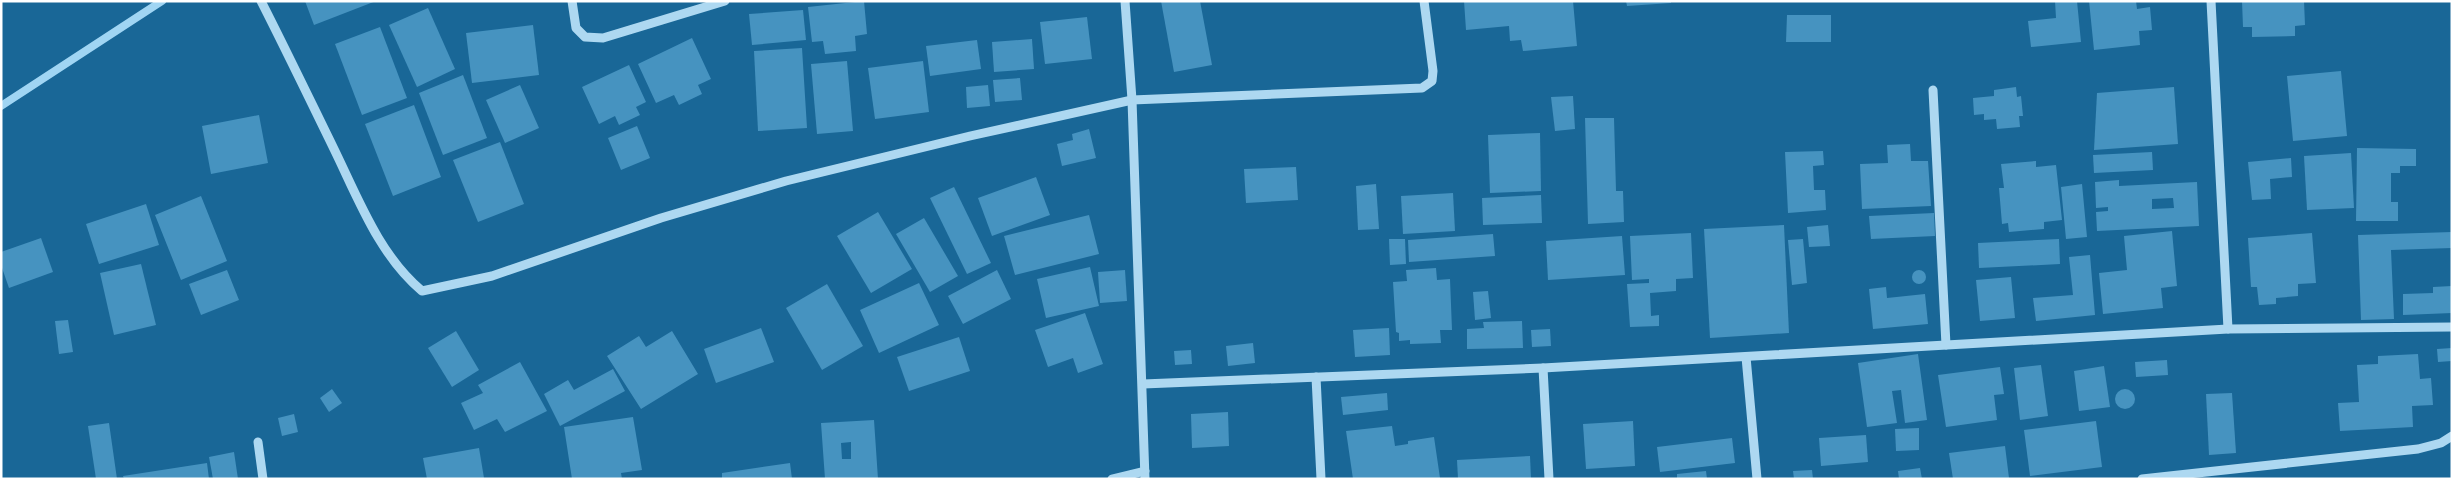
<svg xmlns="http://www.w3.org/2000/svg" width="2453" height="480" viewBox="0 0 2453 480" font-family="Helvetica,sans-serif">
<rect width="100%" height="100%" fill="#196797"/>
<g fill="none" stroke-linecap="round" stroke-linejoin="round">
<path stroke="#a0d5f3" stroke-width="8" d="M1,106L162,1"/>
</g>
<g fill="#4693c0" fill-rule="evenodd">
<path d="M305,1H376L314,25Z"/>
<path d="M864,1L867,34L855,36L856,51L825,54L823,41L812,42L808,7Z"/>
<path d="M1161,1H1200L1212,65L1174,72Z"/>
<path d="M1464,1H1573L1577,46L1523,51L1521,40L1510,41L1509,26L1466,30Z"/>
<path d="M1626,1H1671V3L1627,6Z"/>
<path d="M2055,1H2077L2081,42L2031,47L2028,21L2056,18Z"/>
<path d="M2089,1H2136L2137,9L2150,7L2152,30L2139,31L2140,45L2094,50Z"/>
<path d="M2242,1H2304L2305,25L2295,26V36L2252,37V27H2243Z"/>
<path d="M428,8L455,69L417,87L389,25Z"/>
<path d="M803,10L806,40L752,45L749,14Z"/>
<path d="M1787,15H1831V42H1786Z"/>
<path d="M1087,17L1092,59L1045,64L1040,22Z"/>
<path d="M533,25L539,75L472,83L466,33Z"/>
<path d="M380,27L407,98L362,115L335,44Z"/>
<path d="M692,38L711,79L698,85L702,94L679,105L674,95L656,103L638,64Z"/>
<path d="M1032,39L1034,69L994,72L992,42Z"/>
<path d="M977,40L981,69L930,76L926,46Z"/>
<path d="M802,48L807,128L758,131L754,51Z"/>
<path d="M847,61L853,131L817,134L811,64Z"/>
<path d="M923,61L929,112L875,119L868,68Z"/>
<path d="M629,65L646,102L636,107L640,115L619,125L615,116L599,124L582,87Z"/>
<path d="M2341,71L2347,136L2293,141L2287,76Z"/>
<path d="M463,75L487,138L443,155L419,93Z"/>
<path d="M1020,78L1022,100L995,102L993,80Z"/>
<path d="M520,85L539,128L505,143L486,100Z"/>
<path d="M988,85L990,106L967,108L966,87Z"/>
<path d="M2016,87L2017,97L2021,96L2023,116H2019L2020,127L1997,129L1996,119L1984,120V114L1974,115L1973,98L1994,96V90Z"/>
<path d="M2174,87L2178,144L2094,150L2097,93Z"/>
<path d="M1573,96L1575,129L1555,131L1551,97Z"/>
<path d="M414,105L441,177L393,196L365,124Z"/>
<path d="M259,115L268,163L211,174L202,126Z"/>
<path d="M1585,118H1614L1616,191H1623L1624,222L1588,224Z"/>
<path d="M637,126L650,158L621,170L608,138Z"/>
<path d="M1089,129L1096,158L1062,166L1057,144L1073,140L1072,134Z"/>
<path d="M1540,133L1541,191L1490,193L1488,135Z"/>
<path d="M500,142L524,204L478,222L453,160Z"/>
<path d="M1910,144L1911,161H1928L1931,206L1862,209L1860,164L1888,163L1887,145Z"/>
<path d="M2357,148L2416,149V166H2400V173H2391V202H2398V221H2356Z"/>
<path d="M1823,151L1824,165L1813,166L1814,190H1825L1826,210L1788,213L1785,152Z"/>
<path d="M2152,152L2153,170L2094,173L2093,155Z"/>
<path d="M2351,153L2354,208L2307,210L2304,156Z"/>
<path d="M2291,158L2292,177L2270,179L2271,199L2252,200L2248,162Z"/>
<path d="M2036,161V167L2056,165L2062,220L2044,222V229L2009,232L2008,223L2002,224L1999,188H2004L2001,164Z"/>
<path d="M1296,167L1298,200L1246,203L1244,169Z"/>
<path d="M1036,177L1050,215L992,236L978,198Z"/>
<path d="M2119,180V186L2197,182L2199,226L2097,231L2096,212L2108,211V207L2096,208L2095,182ZM2173,198L2174,208L2152,209V199Z"/>
<path d="M1376,184L1379,229L1358,230L1356,186Z"/>
<path d="M2082,184L2087,237L2066,239L2061,187Z"/>
<path d="M954,187L991,263L967,274L930,198Z"/>
<path d="M1453,193L1455,231L1403,234L1401,196Z"/>
<path d="M1541,195L1542,223L1483,225L1482,198Z"/>
<path d="M201,196L227,261L181,280L155,215Z"/>
<path d="M146,204L159,245L99,264L86,224Z"/>
<path d="M878,212L912,269L871,293L837,236Z"/>
<path d="M1934,213L1935,236L1871,239L1869,216Z"/>
<path d="M1089,215L1099,254L1015,275L1004,236Z"/>
<path d="M924,218L958,276L930,292L896,234Z"/>
<path d="M1784,225L1789,333L1710,338L1704,229Z"/>
<path d="M1828,225L1830,246L1809,247L1807,227Z"/>
<path d="M2172,231L2177,286L2161,288L2163,308L2103,314L2099,273L2127,270L2124,236Z"/>
<path d="M2452,232V248L2391,250L2394,319L2361,320L2358,235Z"/>
<path d="M1691,233L1693,278L1676,279V291L1650,293L1651,316L1659,315V326L1630,327L1627,284L1649,283V279L1632,280L1630,236Z"/>
<path d="M2312,233L2316,283L2298,284V296L2276,298V304L2259,305L2257,287H2251L2248,238Z"/>
<path d="M1493,234L1495,256L1409,262L1408,240Z"/>
<path d="M1622,236L1625,275L1548,280L1546,241Z"/>
<path d="M41,238L53,272L9,288L1,265V252Z"/>
<path d="M1389,239H1405L1406,264L1390,265Z"/>
<path d="M1803,239L1807,283L1792,285L1788,240Z"/>
<path d="M2059,239L2060,264L1979,268L1978,243Z"/>
<path d="M2090,255L2095,315L2036,321L2033,298L2073,295L2069,257Z"/>
<path d="M141,264L156,325L114,335L100,273Z"/>
<path d="M1090,267L1099,306L1046,318L1037,279Z"/>
<path d="M1436,268L1437,280L1450,279L1452,330H1440L1441,343L1410,344V340L1399,341V333L1396,332L1393,282L1407,281L1406,270Z"/>
<path d="M227,270L239,300L201,315L189,284Z"/>
<path d="M997,270L1011,299L963,324L948,296Z"/>
<path d="M1125,270L1127,301L1100,303L1098,272Z"/>
<circle cx="1919" cy="277" r="7"/>
<path d="M2011,277L2015,318L1980,321L1976,280Z"/>
<path d="M919,283L939,325L879,353L860,310Z"/>
<path d="M827,284L863,346L822,370L786,308Z"/>
<path d="M2452,286V313L2403,315V294L2433,293V287Z"/>
<path d="M1886,287L1887,298L1925,294L1928,324L1873,329L1869,289Z"/>
<path d="M1488,291L1491,318L1475,320L1473,292Z"/>
<path d="M1085,313L1103,364L1078,373L1073,358L1048,367L1035,330Z"/>
<path d="M68,320L73,352L59,354L55,321Z"/>
<path d="M1522,321L1523,348L1467,349V329L1484,328L1483,322Z"/>
<path d="M761,328L774,362L716,383L704,349Z"/>
<path d="M1389,328L1390,355L1355,357L1353,330Z"/>
<path d="M1550,329L1551,346L1532,347L1531,330Z"/>
<path d="M456,331L479,370L452,387L428,348Z"/>
<path d="M672,331L698,374L641,409L607,356L639,336L646,347Z"/>
<path d="M959,337L970,371L909,391L897,357Z"/>
<path d="M1253,343L1255,363L1228,366L1226,346Z"/>
<path d="M2452,348V361L2438,362L2437,349Z"/>
<path d="M1191,350L1192,364L1175,365L1174,351Z"/>
<path d="M1918,354L1927,420L1905,423L1901,390L1892,391L1897,423L1867,427L1858,363Z"/>
<path d="M2418,354L2420,379L2431,378L2433,405L2412,406L2413,427L2340,431L2338,403L2359,402L2357,365L2378,364V356Z"/>
<path d="M2167,360L2168,375L2136,377L2135,362Z"/>
<path d="M520,362L547,411L505,432L497,419L474,430L461,403L483,393L478,385Z"/>
<path d="M2041,365L2048,416L2020,420L2014,368Z"/>
<path d="M2104,366L2110,407L2079,411L2074,371Z"/>
<path d="M2000,367L2004,394L1994,395L1997,420L1946,427L1938,375Z"/>
<path d="M613,369L625,391L560,426L544,394L568,380L574,390Z"/>
<circle cx="2125" cy="399" r="10"/>
<path d="M332,389L342,403L329,412L320,398Z"/>
<path d="M1387,393L1388,410L1343,415L1341,397Z"/>
<path d="M2232,393L2236,453L2209,455L2206,394Z"/>
<path d="M1228,412L1229,446L1192,448L1191,414Z"/>
<path d="M294,414L298,432L282,436L278,418Z"/>
<path d="M633,417L642,470L621,473L622,479H572L564,427Z"/>
<path d="M874,420L878,479H825L821,423ZM851,442V459H842L841,443Z"/>
<path d="M1633,421L1635,466L1586,469L1583,424Z"/>
<path d="M2096,421L2102,467L2030,476L2024,430Z"/>
<path d="M109,423L117,479H96L88,426Z"/>
<path d="M1392,426L1395,446L1408,444V441L1434,437L1440,478L1353,479L1346,431Z"/>
<path d="M1919,428V450L1896,451L1895,429Z"/>
<path d="M1866,435L1868,462L1821,466L1819,438Z"/>
<path d="M1732,438L1735,463L1660,472L1657,447Z"/>
<path d="M2005,446L2009,478L1953,479L1949,453Z"/>
<path d="M479,448L484,478L427,479L423,458Z"/>
<path d="M234,452L238,479H213L209,457Z"/>
<path d="M1530,456L1531,479H1458L1457,460Z"/>
<path d="M207,463L209,479H124L123,476Z"/>
<path d="M790,463L792,479H722V473Z"/>
<path d="M1920,468L1922,479H1899L1898,471Z"/>
<path d="M1812,470L1813,479H1794L1793,471Z"/>
<path d="M1706,471L1707,479H1677V474Z"/>
</g>
<g fill="none" stroke-linecap="round" stroke-linejoin="round">
<g stroke="#add8f1" stroke-width="9">
<path d="M261,1C286,50 310,100 334,149C358,198 379,255 422,291L492,276L661,218L786,181L970,136L1132,100L1422,88L1432,81L1433,71L1424,1"/>
<path d="M572,1L576,28L585,37L603,38L725,1"/>
<path d="M1125,1L1132,100L1145,479"/>
<path d="M2211,1L2228,329"/>
<path d="M1933,90L1946,345"/>
<path d="M1746,357L1757,479"/>
<path d="M1543,368L1549,479"/>
<path d="M1316,377L1321,479"/>
<path d="M1143,384L1543,368L2228,329L2452,327"/>
<path d="M258,442L263,479"/>
<path d="M1112,479L1145,471"/>
<path d="M2142,479L2418,449L2441,443L2452,436"/>
</g>
</g>
<rect width="2453" height="480" fill="none" stroke="#ffffff" stroke-width="5"/>
</svg>
